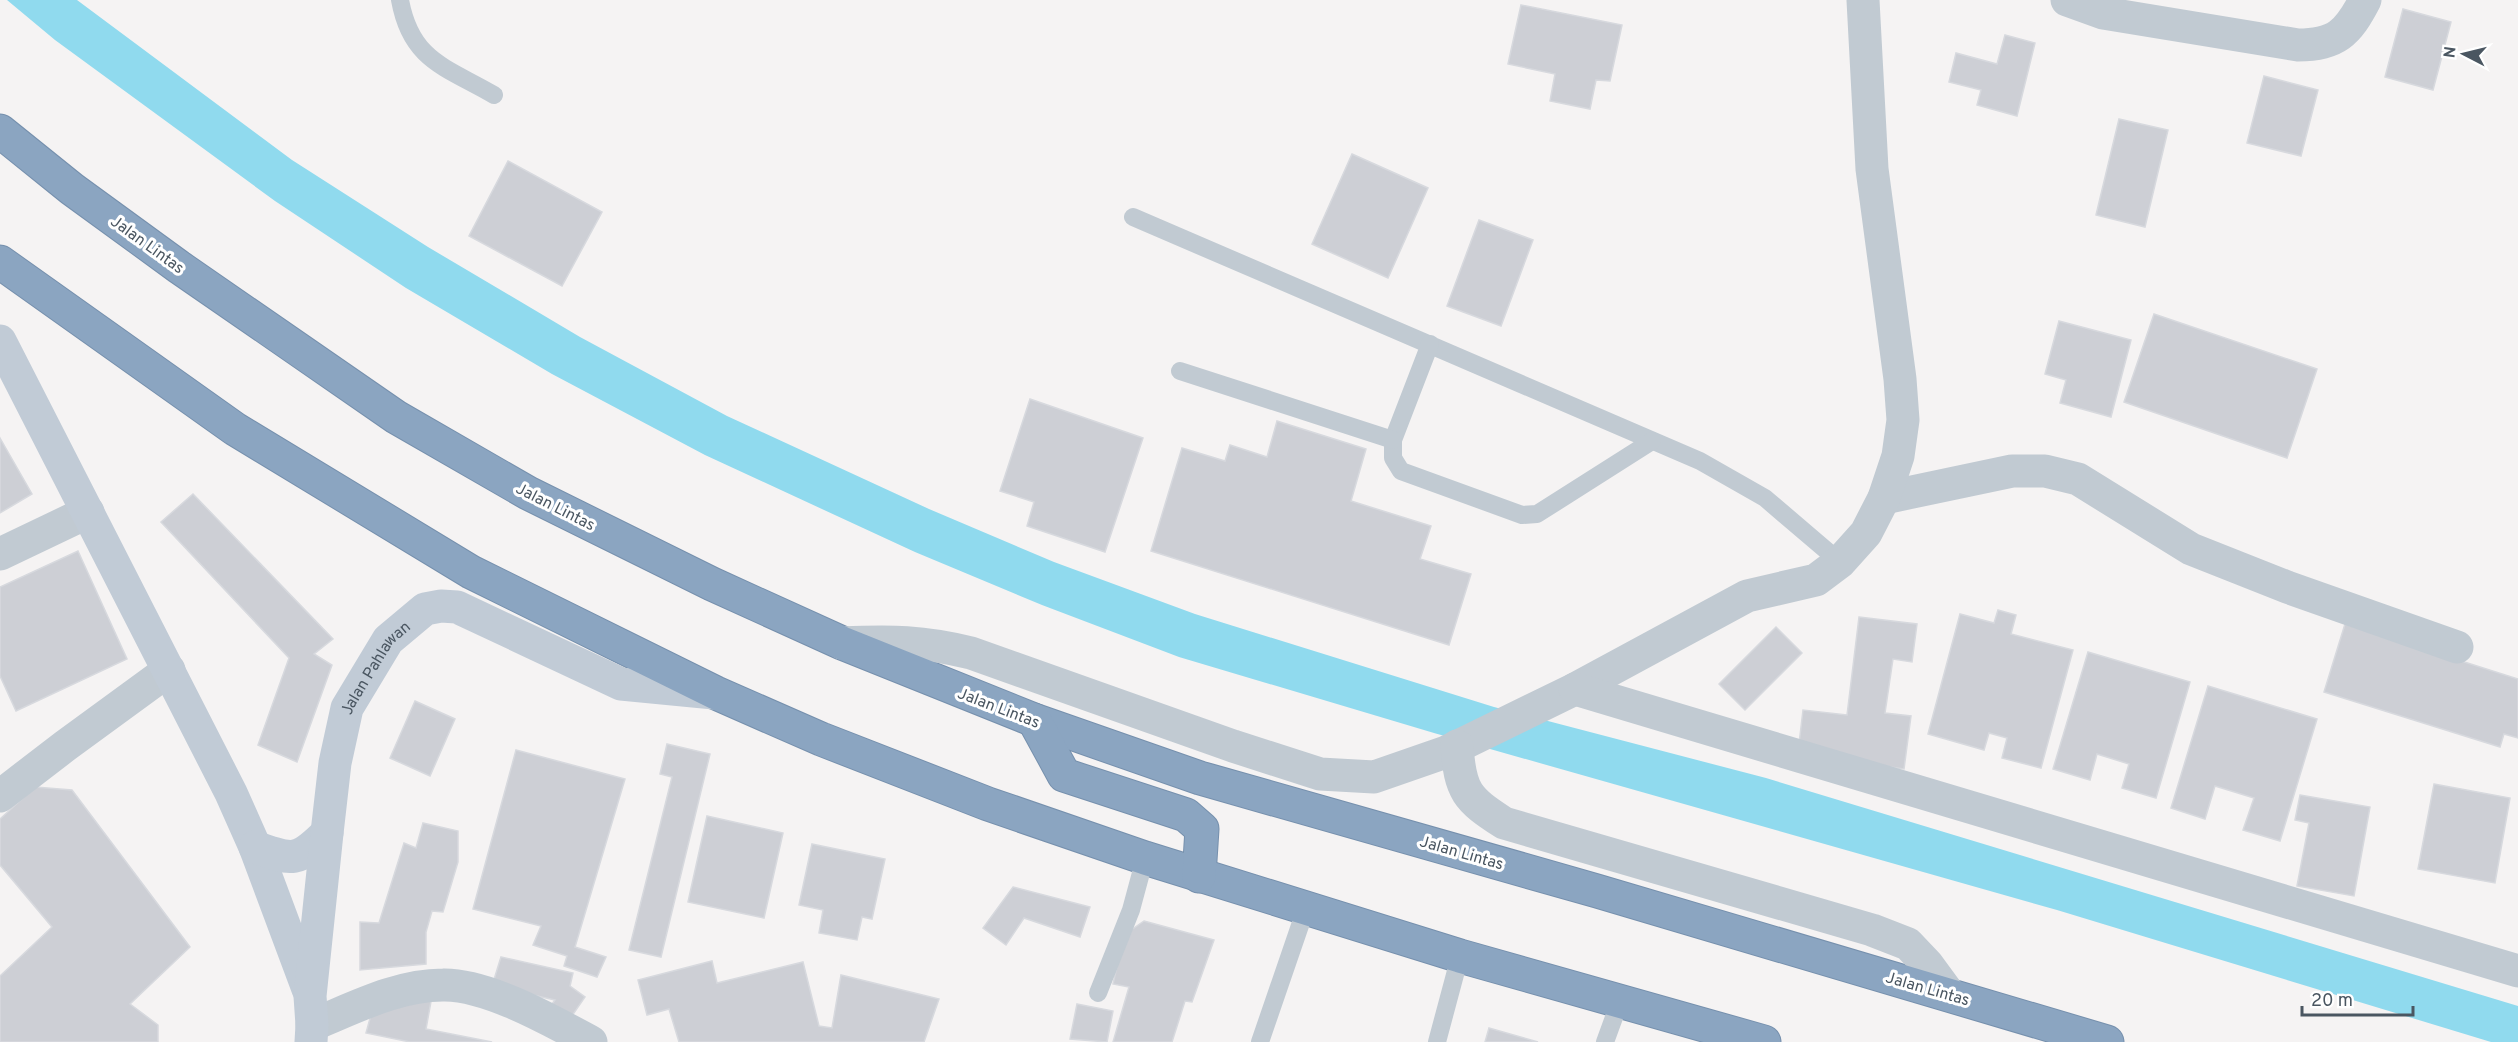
<svg xmlns="http://www.w3.org/2000/svg" width="2518" height="1042" viewBox="0 0 2518 1042" font-family="Overpass,sans-serif">
<rect width="100%" height="100%" fill="#f5f3f3"/>
<path fill="#90daee" d="M7,0H77L292,160L428,247L580,337L727,416L929,509L1054,562L1195,614L1494,707L1766,778L2518,1006V1042H2491L2057,910L1434,733L1179,657L1042,605L915,552L705,455L552,374L406,288L275,201L55,40Z"/>
<g fill="#cdcfd5" stroke="#d7d9de" stroke-width="1.5">
<path d="M1521,5L1622,25L1610,81L1596,80L1590,109L1550,101L1555,74L1508,64Z"/>
<path d="M2403,9L2451,22L2433,90L2385,77Z"/>
<path d="M2005,35L2035,43L2017,116L1977,105L1981,90L1949,82L1956,53L1997,64Z"/>
<path d="M2264,76L2318,90L2301,156L2247,143Z"/>
<path d="M2119,119L2168,130L2145,227L2096,215Z"/>
<path d="M1352,154L1428,188L1388,278L1312,244Z"/>
<path d="M508,161L602,212L562,286L469,236Z"/>
<path d="M1479,220L1533,240L1501,326L1447,306Z"/>
<path d="M2154,314L2317,369L2287,458L2124,402Z"/>
<path d="M2059,321L2131,340L2111,417L2060,403L2066,380L2045,374Z"/>
<path d="M1030,399L1143,438L1105,552L1027,526L1034,502L1000,491Z"/>
<path d="M1277,421L1366,449L1351,501L1431,526L1420,559L1471,574L1449,645L1151,551L1182,448L1225,461L1230,445L1267,457Z"/>
<path d="M0,438L32,494L0,513Z"/>
<path d="M193,494L333,639L314,654L332,665L297,762L258,745L289,658L161,522Z"/>
<path d="M78,551L127,659L16,711L0,676V587Z"/>
<path d="M1998,610L2016,615L2011,634L2073,650L2041,768L2002,758L2007,738L1989,733L1984,750L1928,734L1960,614L1994,623Z"/>
<path d="M1859,617L1917,624L1912,662L1893,659L1885,713L1911,716L1904,769L1842,760L1799,744L1803,710L1847,715Z"/>
<path d="M2345,624L2518,679V738L2504,734L2500,747L2324,692Z"/>
<path d="M1776,627L1802,653L1745,710L1719,684Z"/>
<path d="M2088,652L2190,682L2156,798L2122,788L2129,764L2097,754L2090,780L2053,769Z"/>
<path d="M2208,686L2317,719L2280,841L2243,830L2254,798L2215,786L2205,819L2171,808Z"/>
<path d="M415,701L455,719L430,776L390,758Z"/>
<path d="M667,744L710,754L661,957L629,950L672,777L660,774Z"/>
<path d="M516,750L625,779L575,947L606,957L597,977L564,966L567,956L533,945L541,926L473,909Z"/>
<path d="M2434,784L2510,798L2495,883L2418,869Z"/>
<path d="M35,787L72,790L190,947L130,1004L158,1025V1042H0V976L52,927L0,865V819Z"/>
<path d="M2300,795L2370,807L2354,896L2297,886L2309,823L2295,820Z"/>
<path d="M707,816L783,833L764,918L688,902Z"/>
<path d="M423,823L458,831V862L443,912L432,911L426,932V964L360,970V922L379,923L404,843L416,848Z"/>
<path d="M812,844L885,859L872,919L862,917L857,940L819,933L823,910L799,905Z"/>
<path d="M1013,887L1090,907L1080,937L1024,918L1006,945L983,928Z"/>
<path d="M1144,921L1214,940L1192,1002L1185,1001L1172,1042H1113L1129,987L1113,984L1124,935Z"/>
<path d="M501,957L573,973L570,986L585,997L567,1023L546,1012L555,1000L492,986Z"/>
<path d="M712,961L717,983L803,962L819,1026L832,1028L841,975L939,999L924,1042H679L669,1009L647,1015L638,980Z"/>
<path d="M432,996L426,1029L492,1042H410L366,1033L374,1004Z"/>
<path d="M1077,1004L1113,1011L1107,1042L1070,1039Z"/>
<path d="M1489,1028L1538,1042H1485Z"/>
</g>
<g fill="none" stroke-linecap="round" stroke-linejoin="round">
<g stroke="#7690ad" stroke-width="35">
<g id="highway">
<path d="M0,131L72,189L179,267L396,417L528,493L712,584L842,643L1034,720L1200,778L1597,891L2107,1042"/>
<path d="M0,262L235,429L471,572L716,693L821,739L988,804L1145,858L1460,956L1764,1042"/>
<path d="M1034,720L1064,775L1186,815L1202,829L1199,876"/>
</g>
</g>
<g stroke="#c1cad2" stroke-width="18">
<path d="M400,0C411,61 446,67 494,95"/>
<path d="M1133,217L1700,461L1765,498L1840,562"/>
<path d="M1430,344L1393,440V458L1401,471L1522,515L1537,514L1652,441"/>
<path d="M1180,371L1393,440"/>
<path d="M1098,993L1131,910L1145,858"/>
<path d="M1260,1042L1306,908"/>
<path d="M1437,1042L1460,956"/>
<path d="M1605,1042L1620,1001"/>
</g>
<g stroke="#c1cad2" stroke-width="33">
<path d="M2067,0L2103,13L2298,45C2336,45 2348,33 2365,0"/>
<path d="M1884,498L2012,471H2045L2078,479L2191,549L2287,587L2457,647"/>
<path d="M0,554L88,512"/>
<path d="M842,643C892,641 922,641 971,653L1233,746L1320,774L1374,777L1446,752L1575,689L1747,596L1816,580L1840,562L1866,533L1884,498L1898,456L1903,420L1900,379L1872,169L1863,0"/>
<path d="M1575,689L2518,971"/>
<path d="M1457,746C1460,792 1467,799 1504,823L1872,930L1908,944L1927,964L1949,994"/>
<path d="M0,796L65,746L169,670"/>
<path d="M312,1025C354,1008 397,985 443,985C487,984 552,1021 591,1042"/>
</g>
<g stroke="#c1cbd6" stroke-width="33">
<path d="M0,341L231,793L255,847L308,989"/>
<path d="M255,847C293,861 298,862 327,833"/>
<path id="s1" d="M311,1042L312,1025L310,996L327,833L335,763L347,708L388,640L425,609L441,606L457,607L621,684L714,693"/>
</g>
<use href="#highway" stroke="#8ba5c1" stroke-width="33"/>
</g>
<g text-anchor="middle" stroke-width="6" stroke-linejoin="round" paint-order="stroke">
<g font-size="16" fill="#4a5661" stroke="#fff">
<text transform="translate(148 244) rotate(36)" y="6">Jalan Lintas</text>
<text transform="translate(556 506) rotate(27)" y="6">Jalan Lintas</text>
<text dy="6" stroke="none"><textPath href="#s1" startOffset="386">Jalan Pahlawan</textPath></text>
<text transform="translate(999 707) rotate(21)" y="6">Jalan Lintas</text>
<text transform="translate(1462 852) rotate(16)" y="6">Jalan Lintas</text>
<text transform="translate(1928 988) rotate(16)" y="6">Jalan Lintas</text>
</g>
</g>
<g transform="translate(2464 54) rotate(277)" stroke="#ffffff" stroke-width="4.5" paint-order="stroke">
<path d="M0-4.5L10 22L0 15L-10 22Z" fill="#4a5661"/>
<text y="-9" font-size="16" font-weight="bold" text-anchor="middle" fill="#4a5661">N</text>
</g>
<path d="M2302 1006v9h111v-9" fill="none" stroke="#4a5661" stroke-width="3"/>
<text x="2311" y="1006" font-size="18" fill="#4a5661" stroke="#ffffff" stroke-width="4.5" paint-order="stroke">20 m</text>
</svg>
